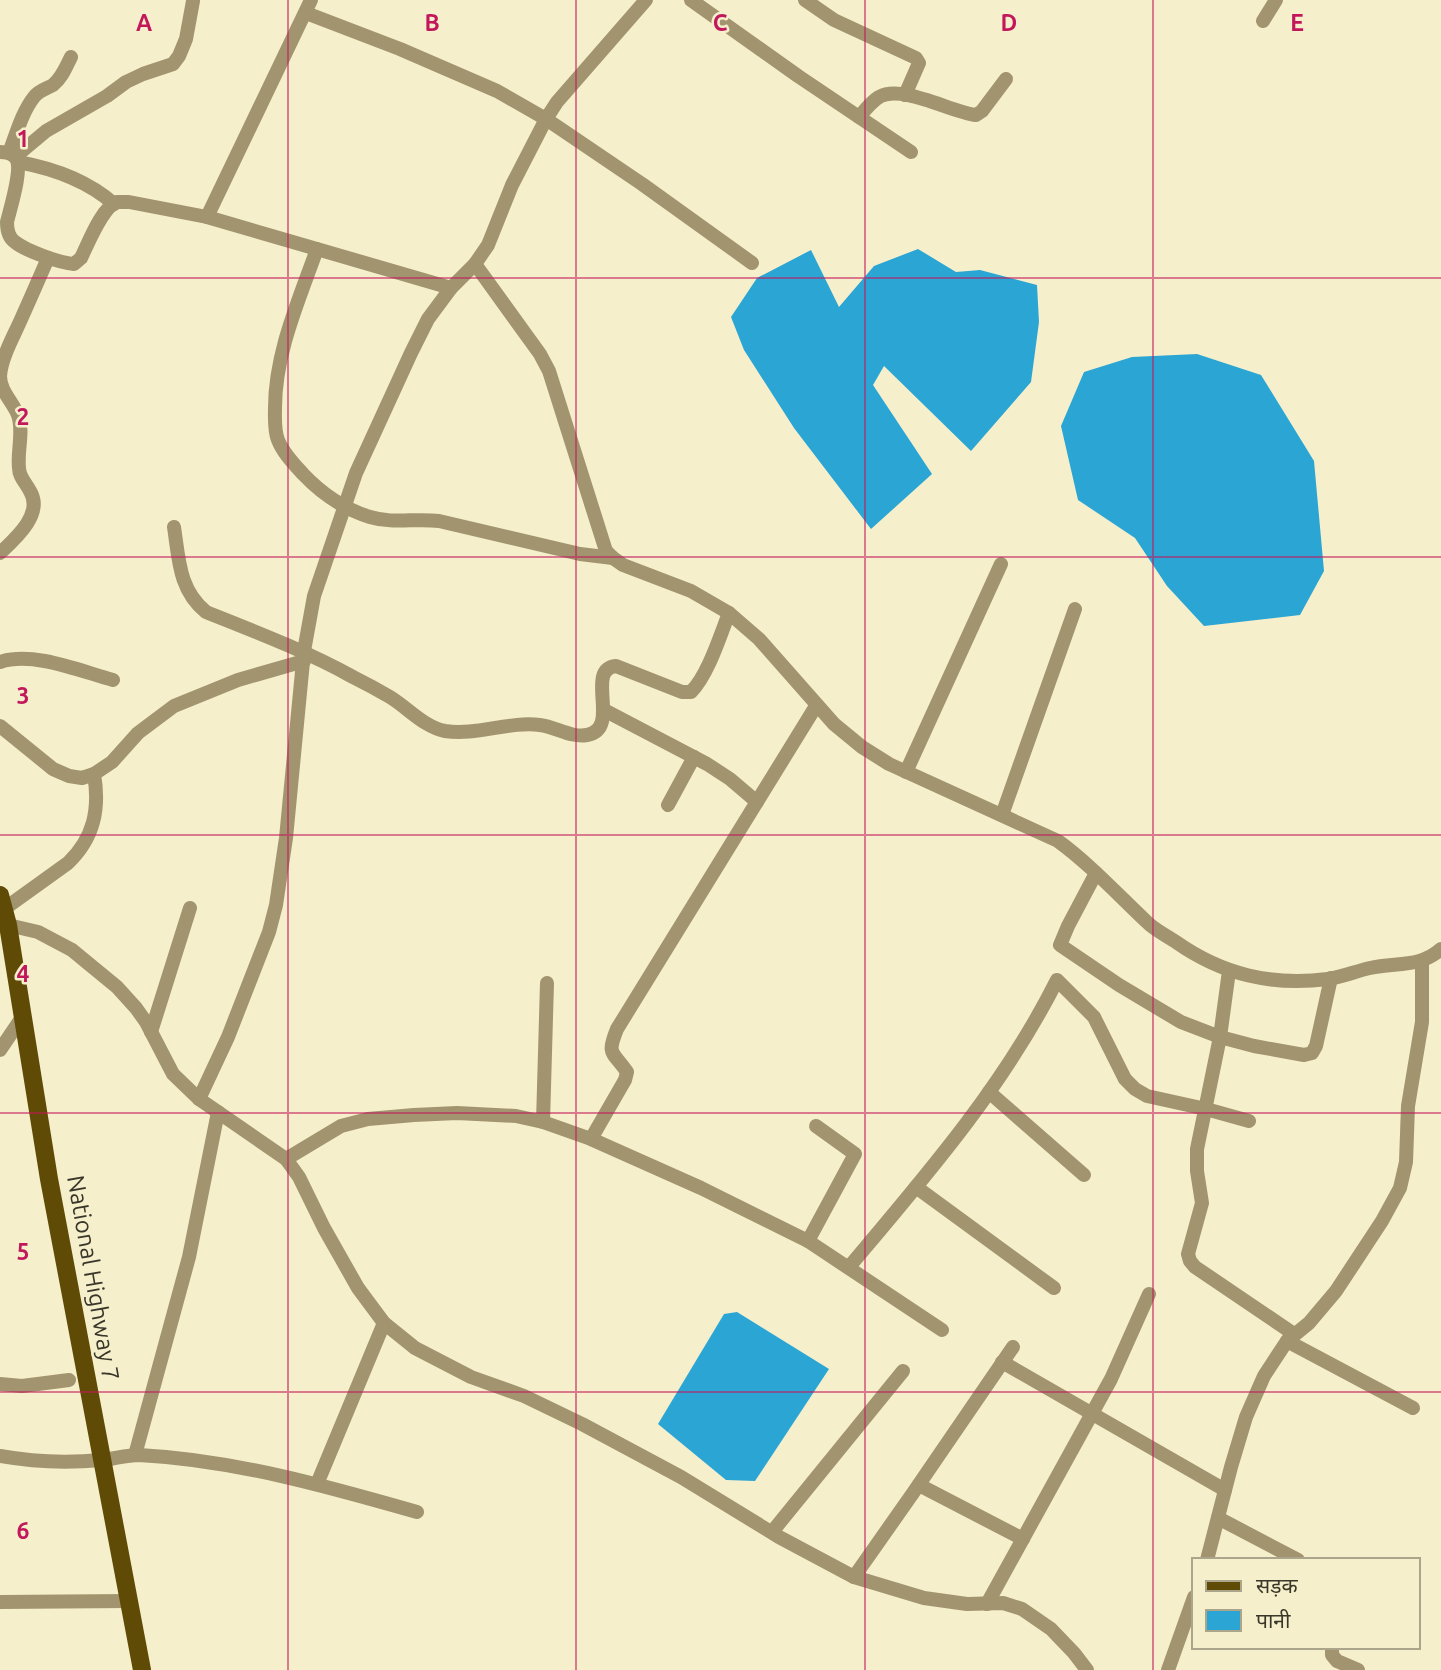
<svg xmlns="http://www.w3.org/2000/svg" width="1441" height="1670" viewBox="0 0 1441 1670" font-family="Ubuntu,'Noto Sans Devanagari',sans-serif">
<rect width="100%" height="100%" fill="#f5efcc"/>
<g fill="#2ba5d4">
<path d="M918,249L956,272L980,270L1037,285L1039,322L1031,382L971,451L884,366L873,385L932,474L871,529L794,428L744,350L731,317L757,278L811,250L839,307L874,266Z"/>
<path d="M1197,354L1261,375L1314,461L1324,571L1300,615L1204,626L1167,586L1135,538L1078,500L1061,426L1084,372L1132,357Z"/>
<path d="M737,1312L829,1369L755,1481L726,1480L658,1424L724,1314Z"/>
</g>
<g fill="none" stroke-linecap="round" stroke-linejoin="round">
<g stroke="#a2946e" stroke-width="14">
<path d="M691,0L798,76L911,152"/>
<path d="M805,0L834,20L916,58L919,63L905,95"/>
<path d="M306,13L400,49L497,91L546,119L642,184L752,263"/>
<path d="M1263,21L1276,0"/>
<path d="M859,117C865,110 871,102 879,97C902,84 951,112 976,115L982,111L1006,79"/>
<path d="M0,152C6,152 12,153 16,158C23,169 10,209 7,222C7,230 9,238 15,242C26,251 60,263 74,264L81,258C88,244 102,207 117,202C120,202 126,202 129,202L207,217L451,288"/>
<path d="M9,153C16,135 22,112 34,97C39,90 46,89 53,85C62,78 66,67 71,57"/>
<path d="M15,157L46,131L107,96L126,82L143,74L173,64L179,56L186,39L193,1"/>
<path d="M18,162C51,168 88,181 114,204"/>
<path d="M207,217L311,0"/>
<path d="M317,249C299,300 275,353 275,408C275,419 274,430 278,440C283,453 294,464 303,474C322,494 344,509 370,517C393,524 415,518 439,521L580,554L613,558"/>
<path d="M475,264L540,354L549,371L606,551L613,558L623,565L691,591L729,613L759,639L834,724L862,747L889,764L1058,841C1091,865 1119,896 1149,924C1157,931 1167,936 1176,942C1223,975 1272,986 1328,979C1342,977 1356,971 1370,968C1396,962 1420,968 1441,949"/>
<path d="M174,527C179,560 179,590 206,612C256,632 306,651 353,677C365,683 378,690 390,697C408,708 424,727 445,731C476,736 509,721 540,725C556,727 571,738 587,735C622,729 584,669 616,666L682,692H691C708,675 720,636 729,613"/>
<path d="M0,553C15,539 44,514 30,491C26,483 19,477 19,468C17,450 24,432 18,415C13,402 0,391 0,376C1,360 11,341 18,326C28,304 38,281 48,258"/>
<path d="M0,662C33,651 80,671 113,680"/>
<path d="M604,710L707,764L730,779L757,802"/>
<path d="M0,726L53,769L69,776L82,778L94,774L112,762L138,733L174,706L238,680L304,661"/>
<path d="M906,772L1001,564"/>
<path d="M668,805L694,757"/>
<path d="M1002,815L1075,609"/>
<path d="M1096,873L1068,926L1060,945L1119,985L1181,1022L1220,1037L1254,1046L1304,1055L1312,1053L1316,1046L1331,978"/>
<path d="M4,909L68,863C94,838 100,809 94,774"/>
<path d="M8,925L38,932L72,950L89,964L117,987L136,1008L146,1022L173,1074L199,1099L286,1159L299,1177L324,1228L358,1288L384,1323L415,1348L471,1377L524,1396L582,1424L681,1477L779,1537L854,1577L924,1598L967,1604L1003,1603L1022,1609L1051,1629L1074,1653L1087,1670"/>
<path d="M1229,971L1220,1037L1197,1149V1171L1202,1203L1188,1254L1190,1261L1195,1267L1294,1334"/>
<path d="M151,1032L190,908"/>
<path d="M0,1050L23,1016"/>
<path d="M989,1092L1084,1175"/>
<path d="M199,1099L228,1037L269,932L276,905L286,838L304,651L314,596L356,473L411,353L428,319L451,288L475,264L488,245L512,185L546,119L557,102L646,0"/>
<path d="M543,1122L547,983"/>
<path d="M591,1139L625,1080L627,1072C613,1051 606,1056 617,1029L816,706"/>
<path d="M286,1159L341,1126L368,1119L414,1115L457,1113L516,1116L543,1122L591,1139L701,1188L808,1241L942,1330"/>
<path d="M916,1187L1054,1288"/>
<path d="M808,1241L855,1154L816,1126"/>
<path d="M849,1267C925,1177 1004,1086 1057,980L1094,1017L1125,1079L1135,1089L1147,1096L1206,1109L1249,1121"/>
<path d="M1287,1341L1413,1408"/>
<path d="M1002,1362L1225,1490"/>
<path d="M0,1384L22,1386L69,1380"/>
<path d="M135,1455L189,1257L218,1112"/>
<path d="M0,1456C33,1462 68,1463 102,1460C114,1459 126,1455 139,1455C234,1460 326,1486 417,1512"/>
<path d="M317,1484L384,1323"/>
<path d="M919,1485L1023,1539"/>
<path d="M1218,1518L1298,1560"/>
<path d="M772,1532L903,1371"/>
<path d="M1207,1560L1231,1467L1246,1417L1264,1376L1287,1341L1309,1323L1336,1291L1382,1221L1400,1188L1406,1162L1408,1106L1422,1022V962"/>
<path d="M854,1577L913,1493L1013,1347"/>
<path d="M0,1602L128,1601"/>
<path d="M987,1604L1111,1379L1149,1294"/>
<path d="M1332,1647V1655L1337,1661L1358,1670"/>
<path d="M1168,1670L1194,1597"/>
</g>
<path stroke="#5f4b06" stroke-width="18" d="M0,895L8,925L49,1179L142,1670"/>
</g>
<path fill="none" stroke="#c2185b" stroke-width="2" stroke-opacity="0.55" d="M288,0V1670M576,0V1670M865,0V1670M1153,0V1670M0,278H1441M0,557H1441M0,835H1441M0,1113H1441M0,1392H1441"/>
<g text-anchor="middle" stroke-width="5" stroke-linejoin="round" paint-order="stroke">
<g font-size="24" fill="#393729" stroke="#f5efcc">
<text transform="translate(93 1278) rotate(80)" y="8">National Highway 7</text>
</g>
</g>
<g font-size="23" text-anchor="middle" font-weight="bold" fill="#c2185b" stroke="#f5efcc" stroke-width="5" stroke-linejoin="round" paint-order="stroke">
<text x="144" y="31">A</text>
<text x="432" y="31">B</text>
<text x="720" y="31">C</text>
<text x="1009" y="31">D</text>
<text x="1297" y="31">E</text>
<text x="23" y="147">1</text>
<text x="23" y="425">2</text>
<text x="23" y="704">3</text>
<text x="23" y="982">4</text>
<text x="23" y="1260">5</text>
<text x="23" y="1539">6</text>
</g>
<rect x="1192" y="1558" width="228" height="91" fill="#f5efcc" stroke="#aaa58b" stroke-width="2"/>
<rect x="1206" y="1581" width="35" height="10" fill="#5f4b06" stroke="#aaa58b" stroke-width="2"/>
<text x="1256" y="1593" font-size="21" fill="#393729">सड़क</text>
<rect x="1206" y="1610" width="35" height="21" fill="#2ba5d4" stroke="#aaa58b" stroke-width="2"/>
<text x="1256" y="1628" font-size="21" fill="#393729">पानी</text>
</svg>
